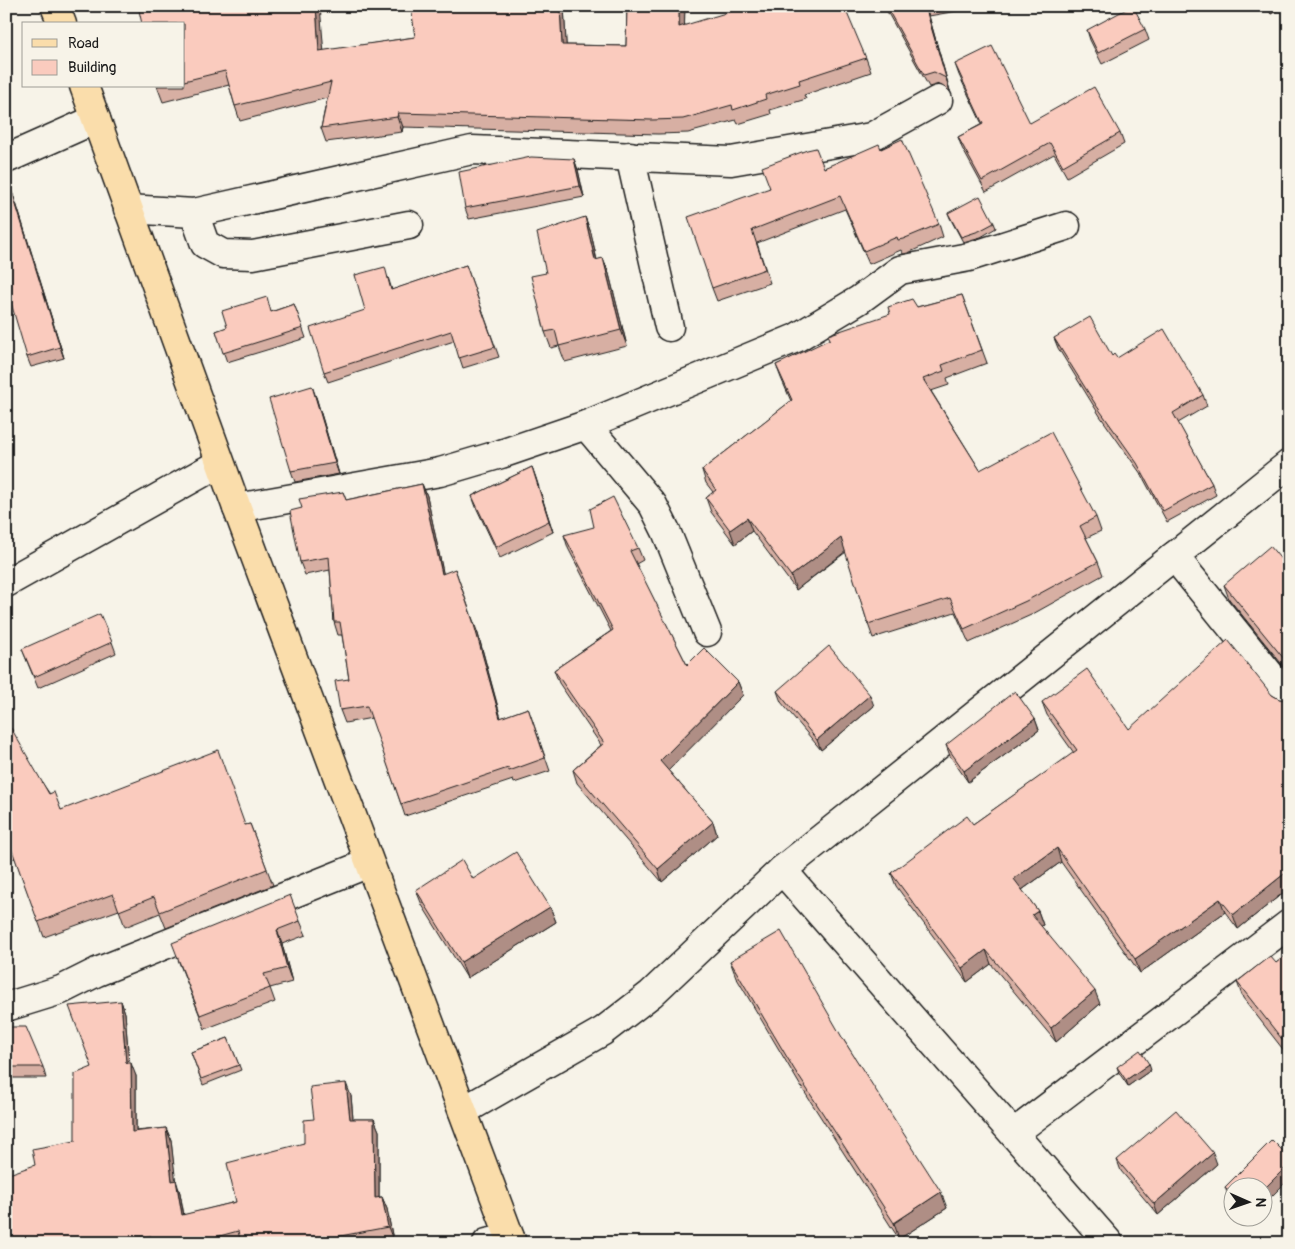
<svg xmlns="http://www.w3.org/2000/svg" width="1295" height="1249" viewBox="0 0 1295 1249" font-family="Pangolin,sans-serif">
<rect width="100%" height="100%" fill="#f7f3e8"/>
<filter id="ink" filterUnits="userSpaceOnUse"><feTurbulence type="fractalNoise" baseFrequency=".02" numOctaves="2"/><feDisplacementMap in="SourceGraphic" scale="10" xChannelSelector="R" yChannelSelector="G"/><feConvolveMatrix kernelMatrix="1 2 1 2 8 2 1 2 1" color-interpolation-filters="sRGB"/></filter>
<g filter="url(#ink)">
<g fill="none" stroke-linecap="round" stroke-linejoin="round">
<g stroke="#1c1c1c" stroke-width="31">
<g id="minor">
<path d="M630,156L669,327"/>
<path d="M6,159L96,119"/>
<path d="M128,209L194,213L472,150L731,161L871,137L938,100"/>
<path d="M194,213L205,244L223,254L253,255L409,225"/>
<path d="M586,425L653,505L666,531L707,632"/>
<path d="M237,508L440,472L501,454L586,425L796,338L859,300L900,270L969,257L1066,226"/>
<path d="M1174,556L1289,698"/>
<path d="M6,583L220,463"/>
<path d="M782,870L1109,1243"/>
<path d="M6,1007L61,990L97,972L369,863"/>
<path d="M463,1111L603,1031L651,994L782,870L1289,464"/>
<path d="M1014,1133L1289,924"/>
<path d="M487,1243L510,1238"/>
</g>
</g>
<g stroke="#1c1c1c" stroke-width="31">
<g id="major">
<path d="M55,6L62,24"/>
<path d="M84,86L237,508L512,1243"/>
</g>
</g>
<use href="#minor" stroke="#f7f3e8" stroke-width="28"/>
<use href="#major" stroke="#faddab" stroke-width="28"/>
</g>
<g fill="#d7afa3" stroke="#1c1c1c">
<path d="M411,6H564L566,45L626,46L627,6H685L684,25L866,58L871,72L804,95L806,99L770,110L771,114L738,124L736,120L688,133L658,134L403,127L402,132L326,142L321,128L327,98L240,121L235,106L229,85L163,102L157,86H184V24L323,51L415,37Z"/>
<path d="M884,6H956L957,11L929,16L950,91L939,84L929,87Z"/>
<path d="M1266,6H1284L1271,14Z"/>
<path d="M1145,29L1149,40L1102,64L1090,40L1087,30Z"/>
<path d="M955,64L1030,123L1120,133L1124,144L1067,177L1054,154L986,192L962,148L958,137L982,124L959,75Z"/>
<path d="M881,149L939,224L943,237L908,253L903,254L901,250L869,264L845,209L757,243L770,283L717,301L712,288L769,188L824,168Z"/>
<path d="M574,159L578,170L584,197L469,219L465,208Z"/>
<path d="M16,203L64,358L31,367L27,357Z"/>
<path d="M948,213L994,223L996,228L981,237L963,242L950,218Z"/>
<path d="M585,217L591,233L597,260L603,258L609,274L627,346L565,362L559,346L551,348L545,332L546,273Z"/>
<path d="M466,265L499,357L463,368L454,341L328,382L324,372L365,310L388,277L392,290Z"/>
<path d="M962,295L987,363L947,378L949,385L931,391L980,470L1096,517L1101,531L1086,538L1098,562L1103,575L1031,615L969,643L955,612L873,638L868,624L846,552L796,590L752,531L735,544L711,512L706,498L713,492L706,483L702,470L791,401L781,378L776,365L917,307Z"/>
<path d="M294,304L306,338L227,362L216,331Z"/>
<path d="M1054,338L1112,356L1203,395L1207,406L1178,423L1212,484L1216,495L1167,522L1141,474L1100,416L1058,348Z"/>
<path d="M316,397L339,474L295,482L291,471Z"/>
<path d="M532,467L553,532L500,558L476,507L472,496Z"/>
<path d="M422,484L427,496L443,573L478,634L501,718L528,708L550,771L514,783L513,780L405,816L372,718L345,723L340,710L349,679L342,635H338L334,622L330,570L305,575L300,562L302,508L343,492L346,500Z"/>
<path d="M564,535L638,548L643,560L636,564L687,665L738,682L743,695L668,770L713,822L717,835L662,882L577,783L573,770L601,745L559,683L554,670L611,631L568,548Z"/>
<path d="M1289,569V673L1229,599L1224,585Z"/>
<path d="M112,642L116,653L38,688L22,649Z"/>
<path d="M777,691L874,706L821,750L781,702Z"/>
<path d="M1272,695L1279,699L1286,700L1289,699V888L1238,929L1225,912L1140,973L1061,862L1022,890L1038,911L1043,925L1041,926L1100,1004L1056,1042L991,964L967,982L896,886L891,873L973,824L1074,753L1047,715L1042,702L1129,729Z"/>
<path d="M1035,719L1039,730L968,782L950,756L946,745Z"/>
<path d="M6,731L61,810L245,825L250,824L273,885L166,928L160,913L125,927L119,910L44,937L15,858L6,861Z"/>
<path d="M473,879L550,907L556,922L467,978L422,905L416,890Z"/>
<path d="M300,921L306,935L282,944L292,982L270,988L275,1002L205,1029L177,957Z"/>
<path d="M1289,953V1057L1243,998L1237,982L1276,963Z"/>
<path d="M730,961L843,1039L947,1208L899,1239L800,1085L736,977Z"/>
<path d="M121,1001L125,1013L129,1063L136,1076V1131L166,1128L171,1140L175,1180L180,1193L184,1215L236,1202L304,1143L314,1119L351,1096L353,1119H374L379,1131V1197H382L387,1209L393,1240L376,1243H6L35,1165L75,1141L92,1067Z"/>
<path d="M6,1027L43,1067L46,1078H6Z"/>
<path d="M228,1038L241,1070L203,1085L191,1052Z"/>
<path d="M1117,1067L1151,1070L1128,1086L1119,1073Z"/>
<path d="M1117,1160L1217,1164L1158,1215L1121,1171Z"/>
<path d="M1289,1179L1262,1206V1186H1232V1202L1229,1198L1225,1187Z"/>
</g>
<g fill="#af8e85" stroke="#1c1c1c">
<path d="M316,6H320L325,66L319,51Z"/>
<path d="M560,6H564L567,59L562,45Z"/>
<path d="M679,6H685L684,41L679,27Z"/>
<path d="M925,6L929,16L950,91L946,78Z"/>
<path d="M1268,6H1284L1271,14Z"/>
<path d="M398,113L403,127L402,132L397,117Z"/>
<path d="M574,159L578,170L584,197L580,186Z"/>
<path d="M12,192L16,203L64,358L60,347Z"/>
<path d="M585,217L591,233L600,276L595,260Z"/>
<path d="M603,258L609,274L627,346L621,330Z"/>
<path d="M312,386L316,397L339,474L335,463Z"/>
<path d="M532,467L536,478L553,532L549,521Z"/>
<path d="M422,484L427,496L446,586L442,574Z"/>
<path d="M747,518L752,531L735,544L730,530Z"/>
<path d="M841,538L846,551L796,590L791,576Z"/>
<path d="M455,569L478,634L504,731L500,718Z"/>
<path d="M738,682L743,695L665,774L660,761Z"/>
<path d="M870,695L874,706L821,750L817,740Z"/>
<path d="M1035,719L1039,730L968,782L964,771Z"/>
<path d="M713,822L717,835L662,882L658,869Z"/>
<path d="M1057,848L1061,862L1019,892L1014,879Z"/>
<path d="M1289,870V888L1238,929L1233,915Z"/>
<path d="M1220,899L1225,912L1140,973L1135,959Z"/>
<path d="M550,907L556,922L467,978L461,962Z"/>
<path d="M1038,911L1043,925L1037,929L1032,915Z"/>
<path d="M277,930L282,944L292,982L287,968Z"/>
<path d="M986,950L991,964L967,982L962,968Z"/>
<path d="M1095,991L1100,1004L1056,1042L1051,1028Z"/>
<path d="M121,1001L125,1013L130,1076L126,1063Z"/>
<path d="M131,1063L136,1076V1144L132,1132Z"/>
<path d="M1149,1064L1151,1070L1128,1086L1126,1080Z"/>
<path d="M346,1083L351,1096L354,1131L350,1119Z"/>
<path d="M374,1119L379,1131V1210L375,1198Z"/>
<path d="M166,1128L171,1140L177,1193L172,1181Z"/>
<path d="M1213,1153L1217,1164L1158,1215L1154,1204Z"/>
<path d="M1289,1164V1179L1262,1206V1191Z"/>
<path d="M176,1180L180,1193L186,1228L182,1215Z"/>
<path d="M941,1192L947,1208L899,1239L894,1223Z"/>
<path d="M382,1197L387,1209L393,1240L388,1227Z"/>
</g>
<g fill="#facbbe" stroke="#1c1c1c">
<path d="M138,6H316L319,51L415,37L411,6H560L562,45L626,46L627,6H679V27L749,6H844L866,58L799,80L800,84L765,95L766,99L733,110L732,105L683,119L652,120L398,113L397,117L321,128L331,82L235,106L225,71L184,81V24H142Z"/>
<path d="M886,6H925L946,78L934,72L924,75Z"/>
<path d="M1132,6H1133L1145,29L1098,53L1087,30Z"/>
<path d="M992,46L1030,123L1094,87L1120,133L1063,166L1050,143L982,181L958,137L983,124L955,64Z"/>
<path d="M902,139L939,224L903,239L898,240L897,237L864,251L840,196L752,230L765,269L712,288L688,217L770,188L762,167L807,150L816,148L824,168L879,144L881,149Z"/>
<path d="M531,157L574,159L580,186L465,208L459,172Z"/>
<path d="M12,192L60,347L27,357L6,286V194Z"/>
<path d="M980,196L994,223L979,231L961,237L948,213Z"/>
<path d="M585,217L595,260L603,258L621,330L559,346L555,330L545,332L531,276L546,273L537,233Z"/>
<path d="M466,265L495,347L459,358L451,331L324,372L310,328L365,310L355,275L385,267L391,290Z"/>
<path d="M962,295L982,350L942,365L944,371L923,379L980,470L1051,432L1096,517L1080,526L1098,562L1026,601L964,629L950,598L868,624L841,538L791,576L747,518L730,530L706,498L716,490L702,470L792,400L776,365L830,339L828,335L890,314L888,307L912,299L917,307Z"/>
<path d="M267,297L271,312L294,304L303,328L223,353L216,331L227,327L222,311Z"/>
<path d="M1090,317L1112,356L1114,354L1117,358L1164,329L1203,395L1173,413L1212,484L1163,511L1137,463L1096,405L1054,338Z"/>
<path d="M312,386L335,463L291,471L269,399Z"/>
<path d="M532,467L549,521L496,547L472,496Z"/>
<path d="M422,484L442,574L455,569L473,621L500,718L528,708L545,758L509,771L508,768L401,804L367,706L340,710L335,681L349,679L340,622H334L329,557L300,562L290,511L302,508L299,499L343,492L346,500Z"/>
<path d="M613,497L638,548L630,551L687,665L704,648L738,682L660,761L713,822L658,869L573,770L604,743L554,670L613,630L564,535L594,527L590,509Z"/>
<path d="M1270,546L1289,569V665L1224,585Z"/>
<path d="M100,614L112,642L34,677L22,649Z"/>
<path d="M1228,640L1272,695L1279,699L1286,700L1289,699V870L1233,915L1220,899L1135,959L1057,848L1014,879L1038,911L1032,915L1095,991L1051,1028L986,950L962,968L891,873L967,816L973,824L1077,750L1042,702L1087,669L1129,729Z"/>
<path d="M829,646L870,695L817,740L777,691Z"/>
<path d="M1015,691L1035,719L964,771L946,745Z"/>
<path d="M11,728L49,794L54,792L61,810L218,750L245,825L250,824L267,869L160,912L154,897L119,911L113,894L38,922L9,842L6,843V731Z"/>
<path d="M516,852L550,907L461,962L416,890L462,860L473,879Z"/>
<path d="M290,895L300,921L277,930L287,968L264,974L270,988L200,1015L172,943Z"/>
<path d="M781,931L843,1039L941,1192L894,1223L794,1069L730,961Z"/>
<path d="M1289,953V1048L1237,982L1270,956L1276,963Z"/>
<path d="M121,1001L126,1063H131L132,1132L166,1128L172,1181L176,1180L182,1215L236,1202L227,1163L304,1143V1120L314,1119L310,1087L346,1083L350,1119H374L375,1198L382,1197L388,1227L314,1241V1243H241L238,1231L194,1243H152L151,1236L84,1243H6V1175L35,1165L32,1149L75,1141V1074L92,1067L69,1006Z"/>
<path d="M6,1027H26L43,1067H6Z"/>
<path d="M228,1038L239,1065L201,1079L191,1052Z"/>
<path d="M1140,1050L1149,1064L1126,1080L1117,1067Z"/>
<path d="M1176,1110L1213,1153L1154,1204L1117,1160Z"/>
<path d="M1272,1140L1289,1157V1164L1262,1191V1186H1232V1195L1225,1187Z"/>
</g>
</g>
<rect width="1295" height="1249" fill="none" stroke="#f7f3e8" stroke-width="25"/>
<rect x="12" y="12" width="1270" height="1224" fill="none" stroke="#1c1c1c" stroke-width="2" filter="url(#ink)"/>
<rect x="22" y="22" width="162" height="65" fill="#f7f3e8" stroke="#9f9d96"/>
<rect x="32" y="39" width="25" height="8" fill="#faddab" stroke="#9f9d96"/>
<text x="68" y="48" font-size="15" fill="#1c1c1c">Road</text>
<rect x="32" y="60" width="25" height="15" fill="#facbbe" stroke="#9f9d96"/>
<text x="68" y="72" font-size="15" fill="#1c1c1c">Building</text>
<g transform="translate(1248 1202) rotate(92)"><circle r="24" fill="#f7f3e8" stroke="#9f9d96"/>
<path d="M0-4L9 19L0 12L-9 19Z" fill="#1c1c1c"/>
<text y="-8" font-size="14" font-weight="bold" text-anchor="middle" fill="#1c1c1c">N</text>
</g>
</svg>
